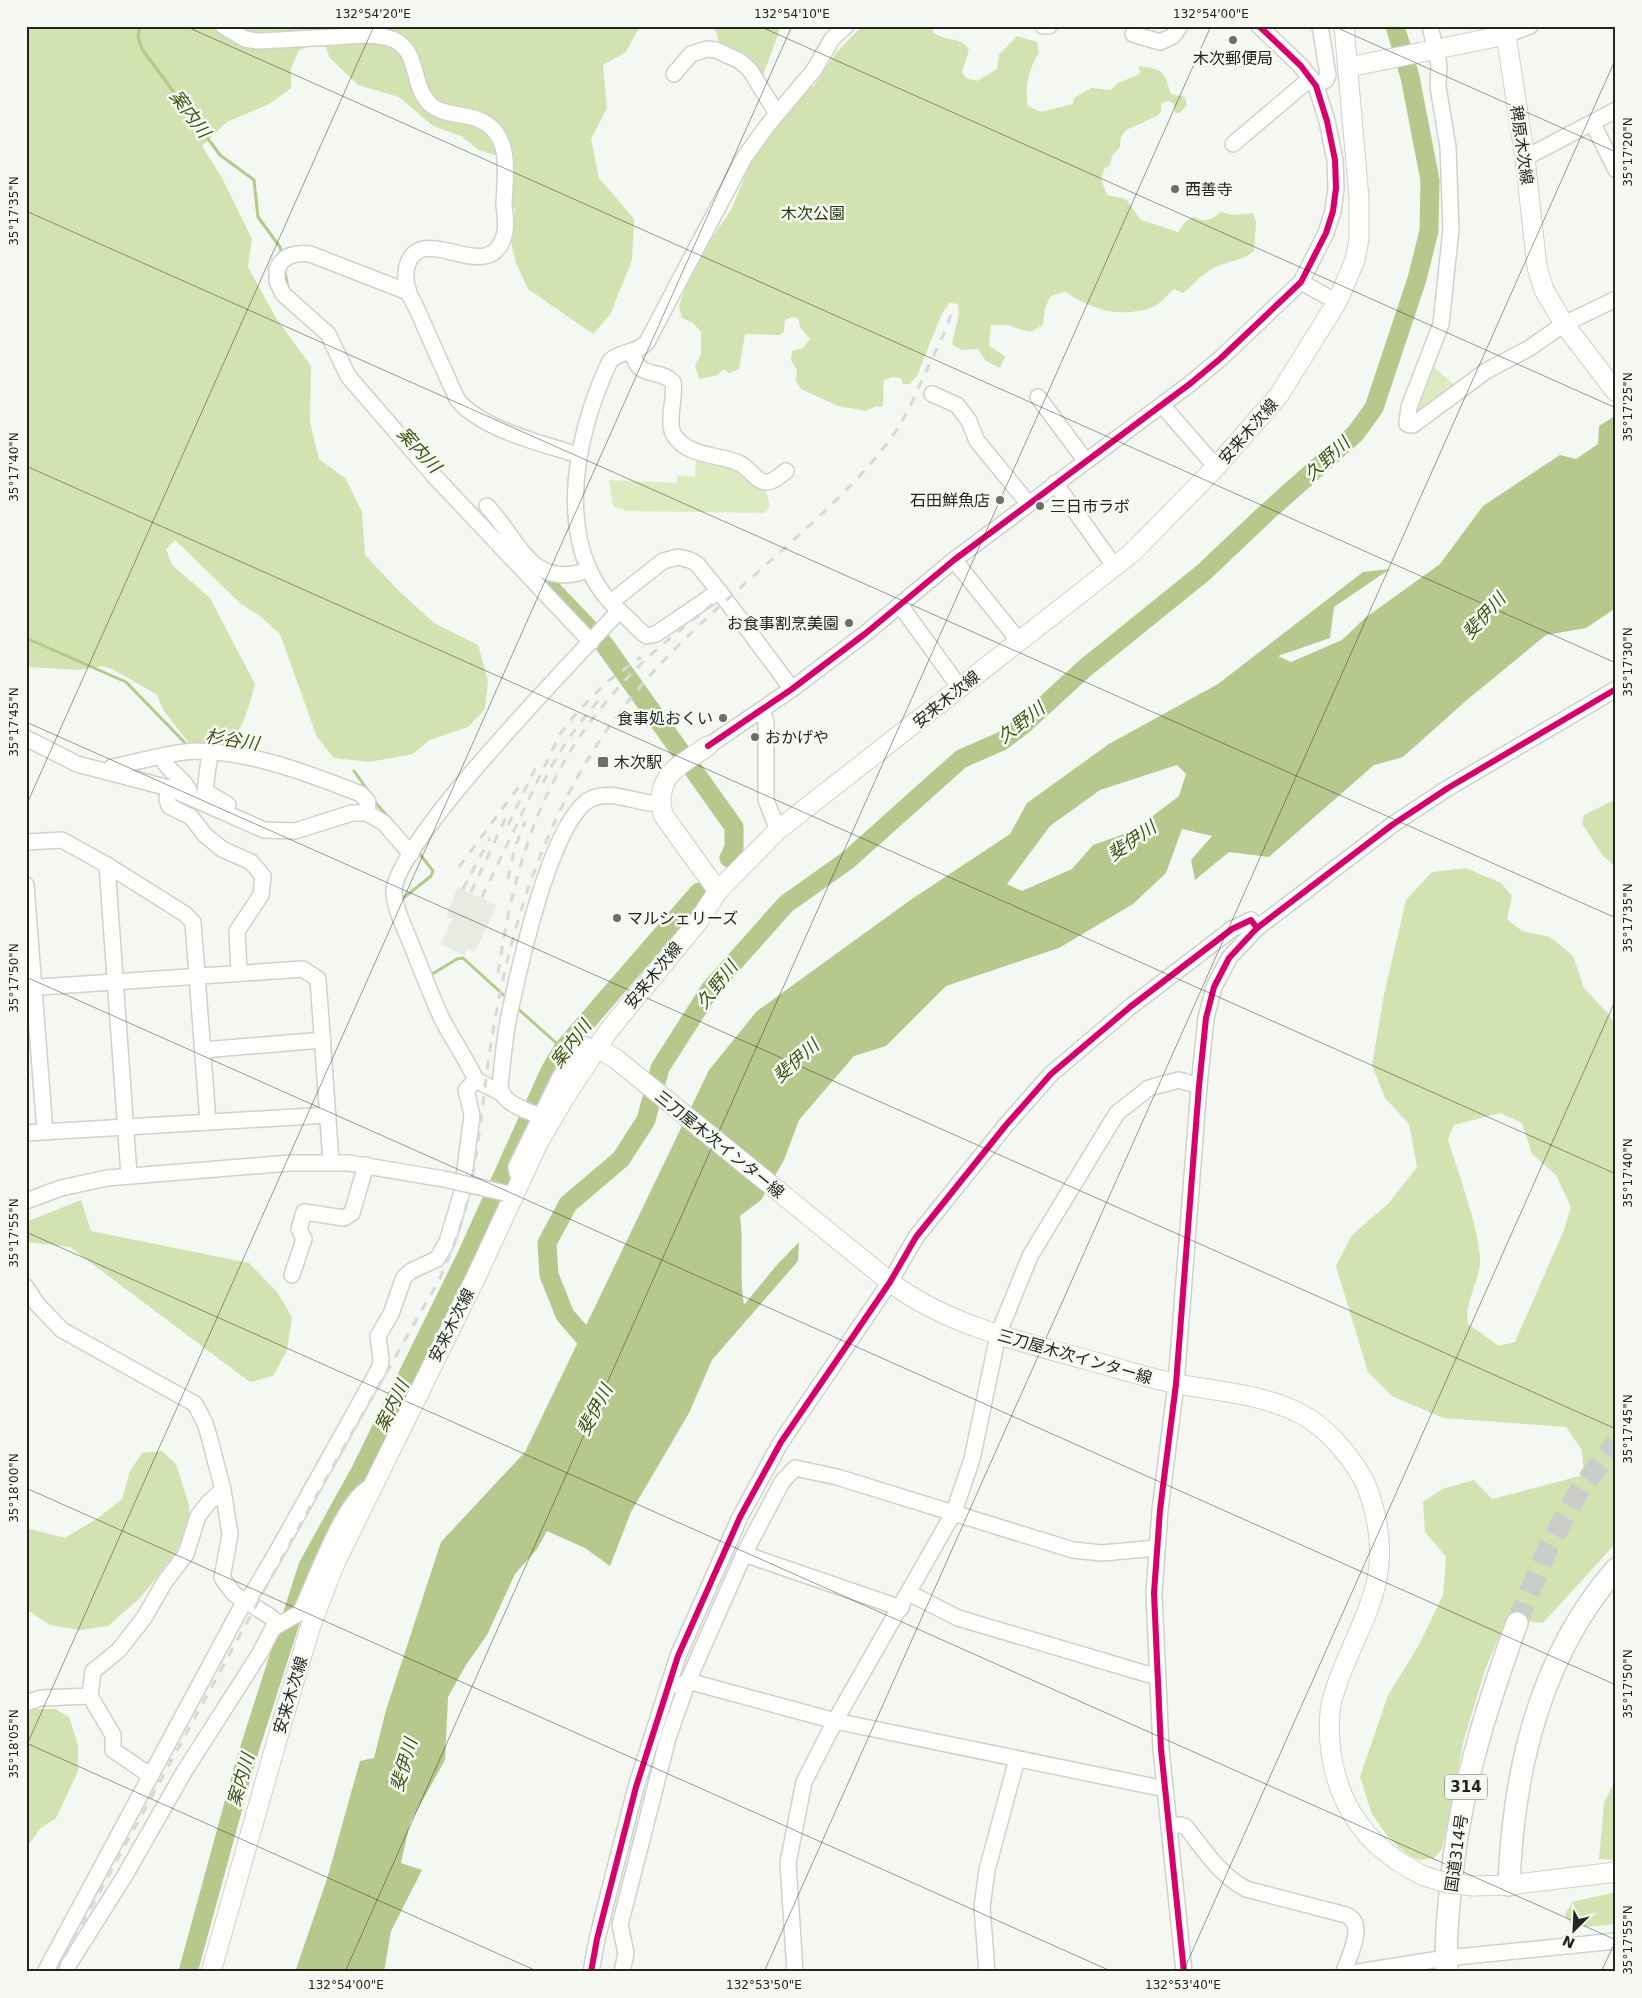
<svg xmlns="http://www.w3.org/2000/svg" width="1642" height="1998" viewBox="0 0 1642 1998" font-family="'DejaVu Sans','Noto Sans JP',sans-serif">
<rect width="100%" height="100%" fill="#f5f7f3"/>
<path fill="#e7ebe1" d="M458,887L497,905L475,952L467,949L464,955L441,944L452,919L446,916Z"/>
<g fill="#ddebc0">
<path d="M1430,364L1457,387L1417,418L1414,412Z"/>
<path d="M696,456C709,460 737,463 747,470C758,478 773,496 768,510L764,513L627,511L613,506L609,480L677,483V475L695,477Z"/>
</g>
<g fill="#d2e2b0" fill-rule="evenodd">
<path d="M26,26H640L626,52L603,65L607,108L591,139L599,178L634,219L632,260L610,315L593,334L528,289L516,263L510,238L515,210L500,176L497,155L480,151L461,136L433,126L399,97L358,85L330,58L325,46L314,45L299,50L291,68V88L271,103L227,122L202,146L222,178L252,239L248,267L276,318L311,366L310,423L319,459L346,479L362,512L365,555L397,589L434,623L478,645L488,681L485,709L468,727L430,740L413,754L369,762L334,758L317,737L280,634L260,616L241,604L175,540L166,549L172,565L210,598L255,684C249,704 243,738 221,745C212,748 198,744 189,743L164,711L156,694L112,669L103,666L78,670L29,667L26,665Z"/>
<path d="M714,26H781L762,78L735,69L718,39Z"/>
<path d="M862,26H932L933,32C946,43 960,35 969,50L962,72L966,78L977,81L997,69L999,55L1017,36L1037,42L1039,53C1029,67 1024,89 1028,106L1041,112L1073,104L1074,98L1091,88L1111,90L1118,83L1140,74L1139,66C1165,70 1163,70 1171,94L1185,97L1187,105L1179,113H1175L1174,104L1169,101L1161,103V112L1157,116L1126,130L1121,137L1120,147L1112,156L1110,165L1104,169L1101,179L1107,195L1126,199L1141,220L1178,232L1185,222L1194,217C1206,223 1211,220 1221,212L1233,215L1253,213L1256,222L1254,251C1238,264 1223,260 1207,272C1198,278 1192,287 1183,293L1174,289C1167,295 1160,304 1153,307C1122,319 1090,310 1065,291L1050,297L1045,308L1043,325L1030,332L1007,325H991L989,346L1005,356L1000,368L986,361L978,349L961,350L952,344L959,314L958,304L950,303L942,313L917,376L910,384H903L901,378L893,377L884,380C882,390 885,397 882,407L876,406L866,411L838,406L801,389L796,381L797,370L791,360L792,351L803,348L810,339L800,327L798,318L792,317L785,320L784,331L780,335L745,334L739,369L729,373L723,369L718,375L699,379L695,365L701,354V332L693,323L682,318L679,306L687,283L703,251L731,210L757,147L797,96L814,86L835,54Z"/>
<path d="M1616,799V867L1603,856L1582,823L1584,815Z"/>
<path d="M1466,868L1501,883L1512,896L1507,919L1522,931L1550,937L1573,956L1584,988L1611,1017L1616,1027V1543L1543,1623L1507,1619L1486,1667L1464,1739L1442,1849L1434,1858L1419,1860L1408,1855L1388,1837L1372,1814L1360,1777L1388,1695L1419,1645L1443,1595L1446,1557L1425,1532L1423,1502L1442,1489L1474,1480L1492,1499L1584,1475L1582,1450L1566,1427L1443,1418L1392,1396L1368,1372L1336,1266L1352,1235L1388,1204L1417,1167L1409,1124L1385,1098L1372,1065L1384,995L1406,900L1432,872ZM1500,1113L1522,1123L1532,1154L1556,1175L1571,1207L1564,1230L1515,1342L1499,1346L1468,1324C1464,1301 1480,1282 1480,1260C1479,1227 1458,1173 1448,1140L1454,1125Z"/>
<path d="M81,1200L91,1231L249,1263L277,1292L292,1317L287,1351L273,1376L250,1382L70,1247L26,1242V1222Z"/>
<path d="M162,1451L176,1464L189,1505V1528L176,1552L141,1597L108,1626L80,1630L50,1625L26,1609V1528L65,1538L98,1518L122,1499L130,1471L142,1453Z"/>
<path d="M33,1709H56L69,1717L78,1745V1771L56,1818L41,1828L26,1848V1714Z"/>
<path d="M1612,1787L1616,1788V1860L1599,1859L1604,1803Z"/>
<path d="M1616,1892V1924L1574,1928L1565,1915L1572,1902Z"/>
</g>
<path fill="#b6c88b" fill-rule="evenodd" d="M1616,415V608L1586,628L1546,635L1468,699L1403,757L1374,765L1269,857L1229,852L1195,880L1191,860L1212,836L1182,829L1166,873L1133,904L1059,948L946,986L886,1046L854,1056L799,1120L784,1160L761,1200L740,1216C744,1246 739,1276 744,1305L775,1267L799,1242L798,1261L712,1360L689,1413L631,1512L610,1566L585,1548L547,1531L537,1549L515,1574L487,1635L466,1665L448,1697L445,1760L410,1823L401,1863L422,1870L391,1931L384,1972H295L327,1879L360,1761L374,1758L386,1710L441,1542L525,1452L709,1070L757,1011L909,901L1010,834L1027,803L1109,744L1218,684L1363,572L1390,569L1334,607L1330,638L1278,656L1291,662L1342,640L1365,618L1440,564L1483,506L1560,455L1576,459L1598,444L1599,426ZM1177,765L1186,774L1179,796L1133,831L1093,845L1072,869L1022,891L1007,884L1050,826L1100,790Z"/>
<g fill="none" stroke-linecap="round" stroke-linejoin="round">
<g stroke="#b6c88b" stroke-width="3">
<path d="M140,26L138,37L142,49L220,155L254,180L258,217L280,247L282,256"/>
<path d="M284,267L288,288"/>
<path d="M26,638L126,682L189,747"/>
<path d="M354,771L369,792"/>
<path d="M373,800L392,821"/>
<path d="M401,900L431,876L433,871L419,853"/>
<path d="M429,976L457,959L463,958L508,999"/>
<path d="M516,1007L563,1049"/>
</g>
<g stroke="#b6c88b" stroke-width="19">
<path d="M537,574L604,644L734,827V848L729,858"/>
<path d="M598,1353L565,1315L549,1275L547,1243L568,1204L621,1159L646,1120L660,1068L711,988L786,904L848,860L961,759L1002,741L1022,726L1084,669L1204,572L1265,514L1355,434L1374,408L1417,279L1429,231L1430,180L1410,77L1395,26"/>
<path d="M188,1972L245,1763L308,1566L361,1470L467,1255L550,1071L563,1049L699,892"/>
</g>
<path stroke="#cbcdc9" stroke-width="21" stroke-dasharray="21 11" stroke-linecap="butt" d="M1517,1623L1549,1545L1581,1488L1616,1443"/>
<g stroke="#cfd1cd" stroke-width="18">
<g id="minor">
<path d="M223,26L245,39L257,41C283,40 310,38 336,37C353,36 372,33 389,38C420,47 410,81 428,102C441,116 461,113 477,119C512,131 506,172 504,202C504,211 507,222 505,232C492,292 421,217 407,266C405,274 406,285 409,293C412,301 417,308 420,316C432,344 445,372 457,399C480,429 543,444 579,455"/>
<path d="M1043,26H1049"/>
<path d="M1430,26L1439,65L1438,87L1448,147L1451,229L1441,324L1409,407L1407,424L1413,425L1486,371L1528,349L1564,324L1616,299"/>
<path d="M1503,26L1506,35L1530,26"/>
<path d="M1133,34L1160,42L1173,36L1180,26"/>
<path d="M674,74L691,54L707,49L716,50L740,61L750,70L777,114"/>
<path d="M1316,86L1326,80L1328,75L1320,26"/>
<path d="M1593,124L1616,170"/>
<path d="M1233,144L1311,78"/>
<path d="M1525,158L1616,110"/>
<path d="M1301,282L1337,302"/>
<path d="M408,292L310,254C296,252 283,255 277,269V281L283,294L328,334L348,376L437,479L591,642"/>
<path d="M633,351C635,380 660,368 673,382C676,397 666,423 674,435C688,457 718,454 739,463C749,468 758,483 766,482C774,482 780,475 786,471"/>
<path d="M932,394L957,405L969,421L977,441L1028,503"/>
<path d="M1038,397L1085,460"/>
<path d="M1162,405L1216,467"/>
<path d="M1055,483L1115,567"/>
<path d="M487,506C519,539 530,591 588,570"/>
<path d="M954,560L1019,641"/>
<path d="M719,591L656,634L647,636C638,631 633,622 625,616C549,554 574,437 610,361C621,350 637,354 647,342L744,158L767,126L814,70L832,39L846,26"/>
<path d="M611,602L663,561L678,557L690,560L697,564L719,591L792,689"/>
<path d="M900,605L960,688"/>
<path d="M762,710L766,722V800L778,830"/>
<path d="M26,738L77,764L169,788L264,830L295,831L352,813H367L384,823L411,854"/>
<path d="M708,746L792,689L866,633L954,560L1191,383L1221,358L1301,282L1326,233L1333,211L1336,188L1335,160L1327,121L1316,86L1301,66L1259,26"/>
<path d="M210,752L205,791L228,805"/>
<path d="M162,757C167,773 190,780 190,797"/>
<path d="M110,772L112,767C138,762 170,752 195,751C251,751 310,774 361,794L368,802L367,813"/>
<path d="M169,788L167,799L169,806L191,817L205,835L222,849L251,862L263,876L261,895L237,931L239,973"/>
<path d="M26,842L62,840L107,865L129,1175"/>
<path d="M107,865L185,914L193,922L208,1122"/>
<path d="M26,885L45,1132"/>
<path d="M26,988L303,969L318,979L331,1162"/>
<path d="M203,1050L323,1040"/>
<path d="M501,1093L476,1080C466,1058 452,1039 441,1017C430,993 421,968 411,944C405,928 395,910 394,893C391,846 580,654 619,611"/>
<path d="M539,1116C524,1109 500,1103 500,1084C503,1062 504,1039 509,1016C518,973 552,813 593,798C614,790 639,804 660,804"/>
<path d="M26,1133L328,1115"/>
<path d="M522,1176L517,1173L516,1167L560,1077L581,1047L586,1045L597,1048"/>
<path d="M26,1201L61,1188L107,1178L290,1163H349L444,1179"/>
<path d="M292,1275L304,1239L299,1229L304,1212L344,1218L352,1213L366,1165"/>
<path d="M26,1287L37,1304L62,1330L195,1404L205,1423L210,1440L223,1490L230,1534L222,1578L234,1594L271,1617L277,1623"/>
<path d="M744,1554L901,1608"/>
<path d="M909,1593L958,1618L1157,1677"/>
<path d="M679,1686L688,1681L835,1721L1165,1789"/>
<path d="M26,1703L41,1698L90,1696"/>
<path d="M151,1776L113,1750V1735L90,1696L93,1671L118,1651L144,1618L164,1583L186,1554L198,1516L209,1502L223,1490"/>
<path d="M1169,1825H1181L1186,1827C1204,1850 1220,1875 1246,1889L1346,1915C1367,1924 1349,1955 1344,1972"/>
<path d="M45,1972L242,1606L252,1594L274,1557L380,1367L381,1359L378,1336L391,1314L404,1277L411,1271L437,1259L447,1242L462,1192L472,1115L466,1090L476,1080"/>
<path d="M64,1972L124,1877L184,1772L260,1653L273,1628L298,1614L302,1609C316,1579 342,1506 367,1489"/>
<path d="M591,1972L597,1939L636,1787L678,1656L740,1517L781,1442L890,1282L916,1237L1006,1125L1051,1074L1130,1007L1232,929L1251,920L1257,928"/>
<path d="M622,1972L626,1953L620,1925L668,1738L688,1681L744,1554L782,1482L795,1468L837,1477L1073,1550L1102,1553L1156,1548"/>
<path d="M795,1972L788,1863L804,1782L835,1721L954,1512L972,1459L998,1335L1030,1256L1117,1113L1149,1088L1179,1080L1199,1086"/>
<path d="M987,1972L982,1907L987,1870L1017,1759"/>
<path d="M1184,1972L1161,1749L1154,1593L1160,1510L1176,1384L1199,1086L1206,1018L1214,987L1229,958L1257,928L1392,825L1448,788L1616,689"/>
<path d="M1358,1972L1446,1958L1616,1941"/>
</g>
</g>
<g stroke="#cfd1cd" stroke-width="21">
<g id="major">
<path d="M1349,67L1506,35L1525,158L1537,267L1544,290L1564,324L1616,392"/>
<path d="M708,746C679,766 654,775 663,815L718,891"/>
<path d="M597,1048L616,1059L890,1282C947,1325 1016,1340 1084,1359C1115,1367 1147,1378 1178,1384C1220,1392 1263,1394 1301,1414C1326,1427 1348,1453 1362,1477C1369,1489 1373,1505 1376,1518C1392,1594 1351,1632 1332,1700C1328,1717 1329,1736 1331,1753C1340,1812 1371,1850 1424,1876"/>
<path d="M1473,1886L1509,1885L1616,1872"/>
<path d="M211,1972L283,1719L311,1625L335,1563L477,1275L538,1143L565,1097L609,1030L697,923L718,891L778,830L1133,552L1216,467L1279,395L1337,302L1355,260L1359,239V198L1344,26"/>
</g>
</g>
<g stroke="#cfd1cd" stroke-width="24">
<g id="highway">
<path d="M1509,1885C1513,1772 1539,1657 1616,1569"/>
<path d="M1447,1972C1445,1943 1448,1913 1451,1884C1460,1790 1485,1711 1517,1623"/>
</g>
</g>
<use href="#minor" stroke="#fefefd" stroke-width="15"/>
<use href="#major" stroke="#fefefd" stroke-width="19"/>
<use href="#highway" stroke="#fefefd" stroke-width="21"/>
<g stroke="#d7d8d7" stroke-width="3" stroke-dasharray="9 9" stroke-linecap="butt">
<path d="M543,783C558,752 576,726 599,700"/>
<path d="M508,825L536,767"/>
<path d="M459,867L523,781"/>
<path d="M508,879L515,847L525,822"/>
<path d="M463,889L490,838"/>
<path d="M471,892L507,815"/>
<path d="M482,897L560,734L579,710L607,682L641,657"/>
<path d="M498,973C517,847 549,754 642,663C665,641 691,622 715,602"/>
<path d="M56,1972L311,1505L439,1280C449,1258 458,1235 465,1211C480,1151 483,1087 494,1025C513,916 548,811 614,720C665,649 735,594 799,535C834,503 869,470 896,431C909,411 919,386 929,365C938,346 948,327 953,307"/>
</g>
<g stroke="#cfd1cd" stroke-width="18" stroke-linecap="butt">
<path id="minor-bridge" d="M444,1179L505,1193"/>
</g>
<g stroke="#cfd1cd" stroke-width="21" stroke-linecap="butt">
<path id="major-bridge" d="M1424,1876L1447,1883L1473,1886"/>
</g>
<use href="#minor-bridge" stroke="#fefefd" stroke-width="15"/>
<use href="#major-bridge" stroke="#fefefd" stroke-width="19"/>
<g stroke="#f6f9f1" stroke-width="9">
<g id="cycleway">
<path d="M708,746L792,689L866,633L954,560L1191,383L1221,358L1301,282L1326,233L1333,211L1336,188L1335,160L1327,121L1316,86L1301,66L1259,26"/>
<path d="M591,1972L597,1939L636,1787L678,1656L740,1517L781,1442L890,1282L916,1237L1006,1125L1051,1074L1130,1007L1232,929L1251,920L1257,928"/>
<path d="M1184,1972L1161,1749L1154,1593L1160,1510L1176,1384L1199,1086L1206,1018L1214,987L1229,958L1257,928L1392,825L1448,788L1616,689"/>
</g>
</g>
<use href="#cycleway" stroke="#d6006c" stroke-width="6"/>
</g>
<path fill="none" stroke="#242522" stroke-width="1" stroke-opacity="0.45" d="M185,26L1616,663M759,26L1616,408M1333,26L1616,152M26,211L1616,918M26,466L1616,1174M26,722L1616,1429M26,806L374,26M26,977L1616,1685M26,1232L1616,1940M26,1488L1113,1972M26,1743L539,1972M26,1747L792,26M345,1972L1211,26M764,1972L1616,58M1183,1972L1616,999M1601,1972L1616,1940"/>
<g fill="#6d6e6b" stroke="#f6f9f1" stroke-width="2">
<circle cx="1233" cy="40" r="5"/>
<circle cx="1175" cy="189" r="5"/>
<circle cx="1000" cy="500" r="5"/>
<circle cx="1040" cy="506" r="5"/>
<circle cx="849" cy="623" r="5"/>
<circle cx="723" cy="718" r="5"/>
<circle cx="755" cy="737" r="5"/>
<rect x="597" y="756" width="12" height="12" rx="2.5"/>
<circle cx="617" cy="918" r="5"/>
</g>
<g text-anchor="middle" stroke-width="5" stroke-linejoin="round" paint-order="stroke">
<rect fill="#f6f9f1" stroke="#636560" stroke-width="1" x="1445" y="1774.5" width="42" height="25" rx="4"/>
<g font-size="15" font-weight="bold" fill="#242522">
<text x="1466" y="1792">314</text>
</g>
<g font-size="16" fill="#242522" stroke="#f6f9f1" text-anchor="start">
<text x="1233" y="64" text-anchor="middle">木次郵便局</text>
<text x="1185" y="195">西善寺</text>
<text x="990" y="506" text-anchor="end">石田鮮魚店</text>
<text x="1050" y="512">三日市ラボ</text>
<text x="839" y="629" text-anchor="end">お食事割烹美園</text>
<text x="713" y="724" text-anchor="end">食事処おくい</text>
<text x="765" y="743">おかげや</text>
<text x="614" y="768">木次駅</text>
<text x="627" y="924">マルシェリーズ</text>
</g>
<g font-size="16" fill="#242522" stroke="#f6f9f1">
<text transform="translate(1522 145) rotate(82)" y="6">稗原木次線</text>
<text transform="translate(1248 431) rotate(-49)" y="6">安来木次線</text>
<text transform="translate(946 699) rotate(-39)" y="6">安来木次線</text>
<text transform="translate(653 975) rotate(-51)" y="6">安来木次線</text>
<text transform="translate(720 1144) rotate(39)" y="6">三刀屋木次インター線</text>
<text transform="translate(451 1325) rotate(-63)" y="6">安来木次線</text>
<text transform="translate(1075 1356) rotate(16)" y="6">三刀屋木次インター線</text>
<text transform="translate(290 1695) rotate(-73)" y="6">安来木次線</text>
<text transform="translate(1456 1853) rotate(-82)" y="6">国道314号</text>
</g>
<g font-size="16" fill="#2a340f" stroke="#f6f9f1">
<text x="813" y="219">木次公園</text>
</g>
<g font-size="18" font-style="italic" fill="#425214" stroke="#f6f9f1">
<text transform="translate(190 114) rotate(53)" y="6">案内川</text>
<text transform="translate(419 450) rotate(47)" y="6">案内川</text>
<text transform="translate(1327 459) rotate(-43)" y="6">久野川</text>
<text transform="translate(1484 616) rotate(-48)" y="6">斐伊川</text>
<text transform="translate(1021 723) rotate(-38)" y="6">久野川</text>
<text transform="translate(232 740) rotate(9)" y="6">杉谷川</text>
<text transform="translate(1132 841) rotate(-35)" y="6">斐伊川</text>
<text transform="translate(717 985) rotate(-52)" y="6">久野川</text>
<text transform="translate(571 1044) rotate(-53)" y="6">案内川</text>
<text transform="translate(796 1061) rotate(-42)" y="6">斐伊川</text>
<text transform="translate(392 1406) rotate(-64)" y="6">案内川</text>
<text transform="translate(595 1410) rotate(-62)" y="6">斐伊川</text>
<text transform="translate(404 1765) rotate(-74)" y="6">斐伊川</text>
<text transform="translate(241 1780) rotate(-74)" y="6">案内川</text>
</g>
</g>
<rect width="1642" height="1998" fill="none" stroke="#f6f9f1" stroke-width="55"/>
<g transform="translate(1574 1930) rotate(204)" stroke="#f6f9f1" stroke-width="4" paint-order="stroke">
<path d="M0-4L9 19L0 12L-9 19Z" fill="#242522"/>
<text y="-8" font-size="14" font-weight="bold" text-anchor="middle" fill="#242522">N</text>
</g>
<rect x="28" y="28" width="1586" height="1942" fill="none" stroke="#242522" stroke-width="2"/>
<g font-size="12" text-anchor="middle" fill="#242522">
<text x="373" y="18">132°54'20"E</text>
<text x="792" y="18">132°54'10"E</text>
<text x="1211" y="18">132°54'00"E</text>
<text transform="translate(1628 152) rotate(-90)" y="4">35°17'20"N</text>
<text transform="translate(14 211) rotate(-90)" y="4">35°17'35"N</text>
<text transform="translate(1628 407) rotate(-90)" y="4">35°17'25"N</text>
<text transform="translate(14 467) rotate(-90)" y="4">35°17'40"N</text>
<text transform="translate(1628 662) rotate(-90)" y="4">35°17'30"N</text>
<text transform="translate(14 722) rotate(-90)" y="4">35°17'45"N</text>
<text transform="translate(1628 918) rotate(-90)" y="4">35°17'35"N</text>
<text transform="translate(14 978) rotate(-90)" y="4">35°17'50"N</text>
<text transform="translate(1628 1173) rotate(-90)" y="4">35°17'40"N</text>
<text transform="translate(14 1233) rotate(-90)" y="4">35°17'55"N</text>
<text transform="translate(1628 1429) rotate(-90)" y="4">35°17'45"N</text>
<text transform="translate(14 1488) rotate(-90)" y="4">35°18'00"N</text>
<text transform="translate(1628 1684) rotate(-90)" y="4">35°17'50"N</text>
<text transform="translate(14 1744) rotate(-90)" y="4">35°18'05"N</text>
<text transform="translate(1628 1940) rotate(-90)" y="4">35°17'55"N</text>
<text x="346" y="1989">132°54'00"E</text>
<text x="764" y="1989">132°53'50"E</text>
<text x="1183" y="1989">132°53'40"E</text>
</g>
</svg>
